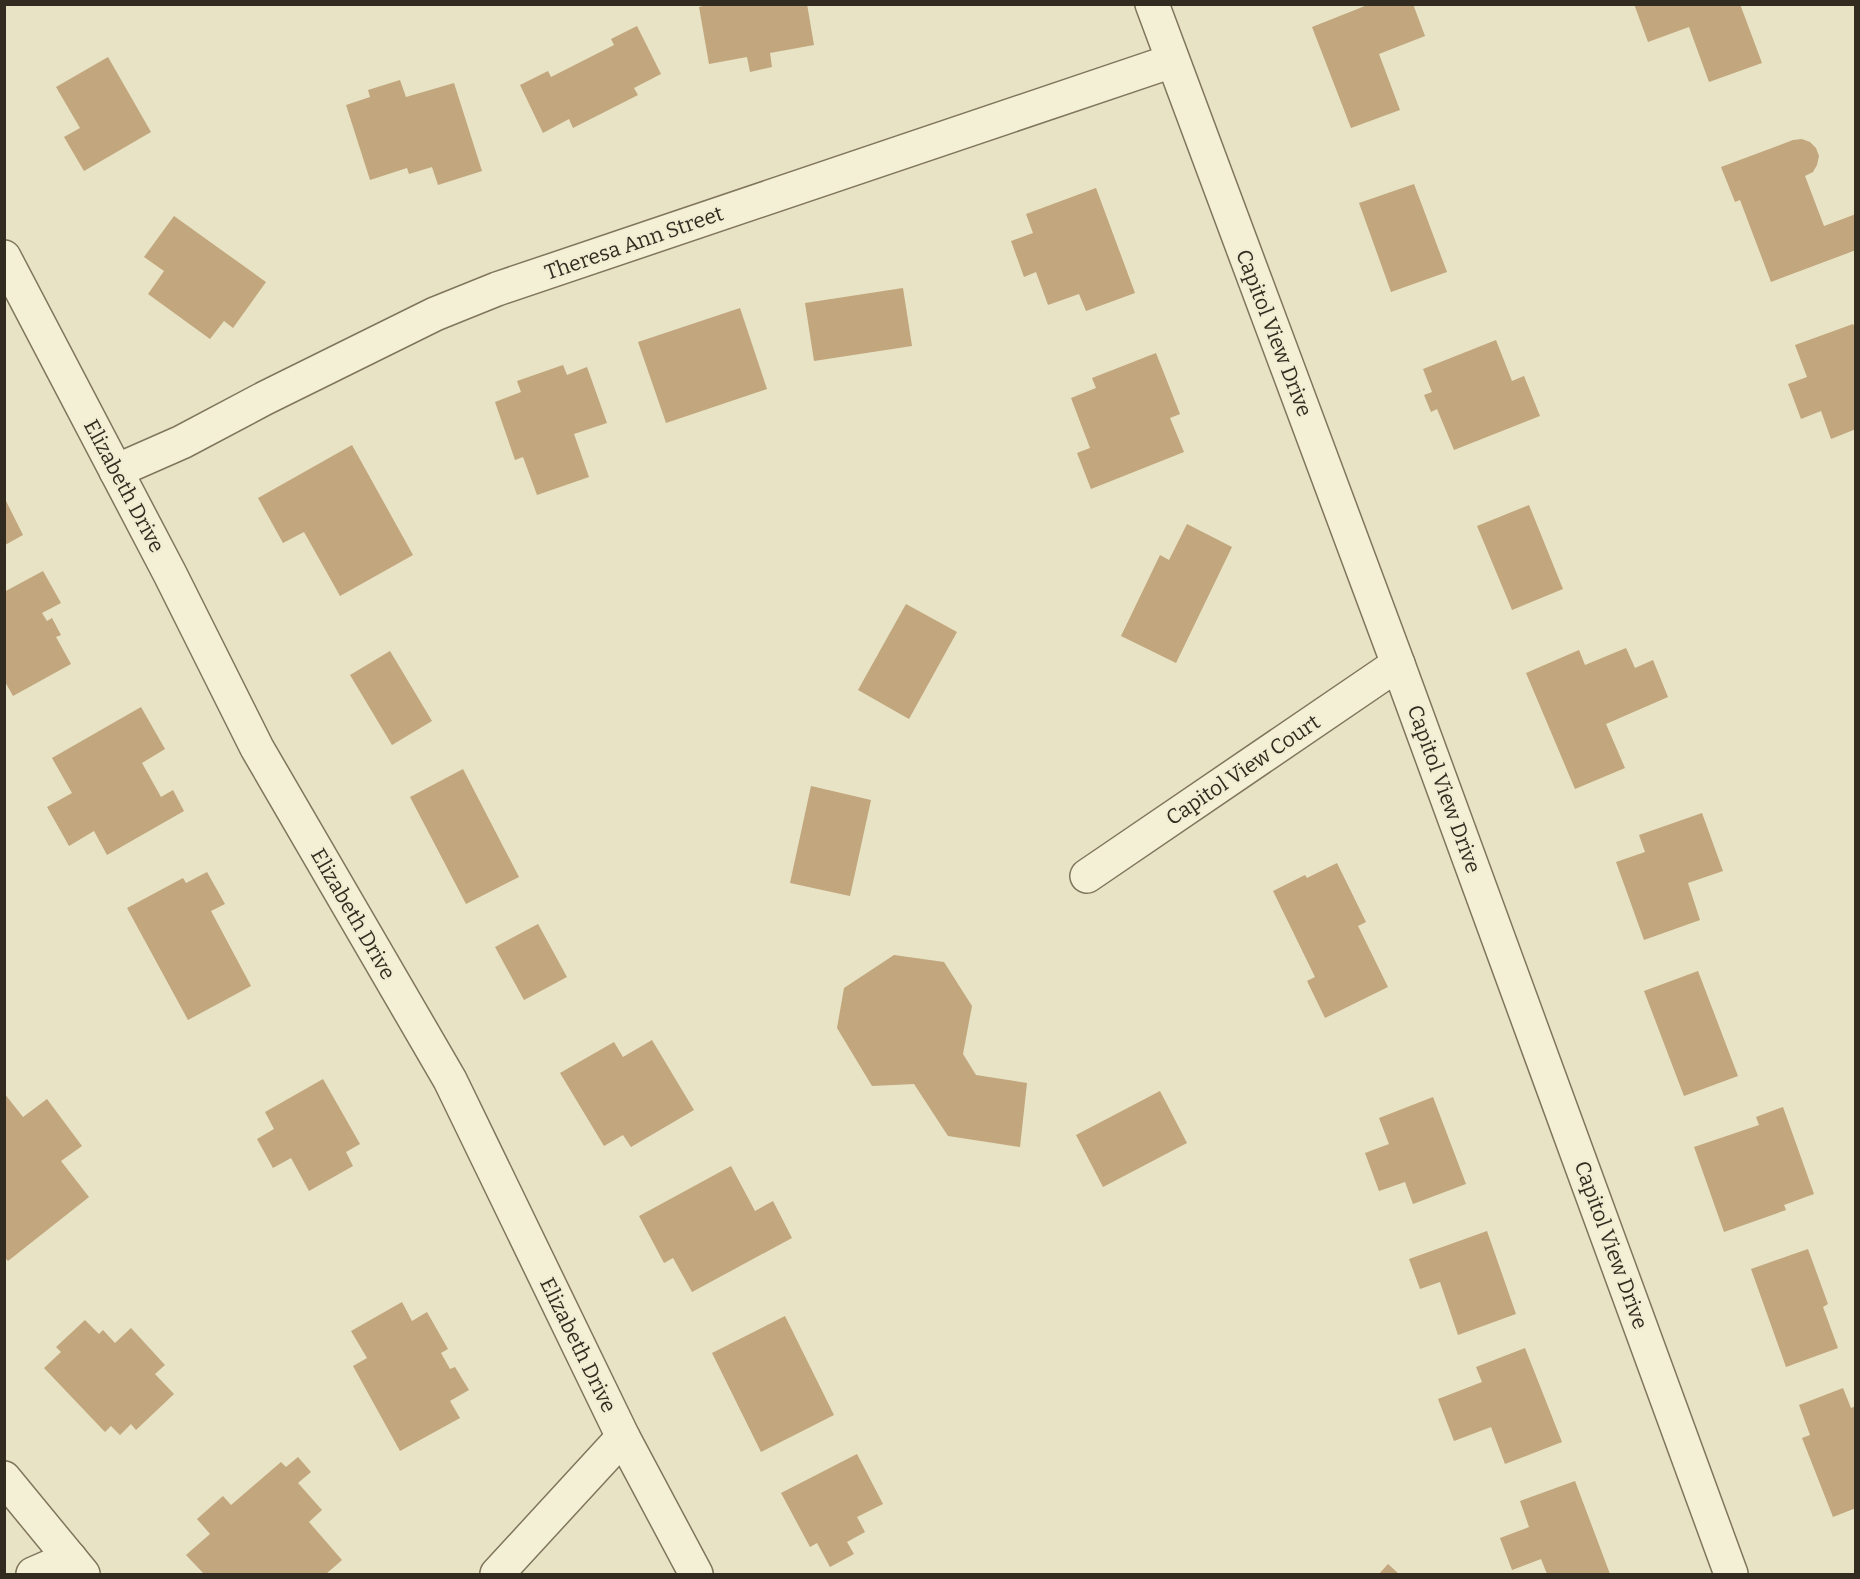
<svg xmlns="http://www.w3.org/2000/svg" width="1860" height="1579" viewBox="0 0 1860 1579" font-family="Bitter,serif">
<rect width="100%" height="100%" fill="#e8e3c4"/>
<g fill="#c1a67e">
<path d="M712,4H807L814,45L770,53L772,67L750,72L747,57L709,64L699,7Z"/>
<path d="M1370,4H1413L1425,36L1379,54L1400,110L1351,128L1312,27Z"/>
<path d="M1634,4H1740L1762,63L1709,82L1689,27L1648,42Z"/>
<path d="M637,26L661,74L634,88L638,95L573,128L569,119L543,133L520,85L548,71L551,77L614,45L611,39Z"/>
<path d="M108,57L151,132L84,171L64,137L80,128L56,87Z"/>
<path d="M400,80L406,97L454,83L482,171L438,185L432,167L409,174L407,168L370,180L346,105L370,97L368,90Z"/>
<path d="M1802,139L1810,142L1816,148L1819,156L1817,165L1813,172L1805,176L1824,226L1856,214V250L1771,282L1740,200L1735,202L1721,167L1793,140Z"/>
<path d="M1414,184L1447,272L1391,292L1359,203Z"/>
<path d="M1096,188L1135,293L1086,311L1079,294L1048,305L1036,272L1024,277L1011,241L1033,233L1026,214Z"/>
<path d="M174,216L266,282L233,328L224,321L210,339L148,294L164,271L144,257Z"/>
<path d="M903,288L912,346L814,361L805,303Z"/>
<path d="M740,308L767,389L666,423L638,342Z"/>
<path d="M1853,324L1856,330V429L1831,439L1821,411L1801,419L1788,384L1807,377L1795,345Z"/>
<path d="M1496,340L1512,381L1524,376L1540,416L1454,450L1437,409L1431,412L1424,395L1432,392L1423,369Z"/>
<path d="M1156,353L1180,414L1170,418L1184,452L1091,489L1077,453L1090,448L1071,398L1096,388L1092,378Z"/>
<path d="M563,365L567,375L587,367L607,423L574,434L589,477L537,495L523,457L515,460L495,402L521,392L517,381Z"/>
<path d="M352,445L413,555L340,596L304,532L283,543L258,498Z"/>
<path d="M5,499L23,535L5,545Z"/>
<path d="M1529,505L1563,589L1512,610L1477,526Z"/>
<path d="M1187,524L1232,547L1176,663L1121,636L1160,555L1169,560Z"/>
<path d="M43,571L61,603L42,613L47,621L52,618L61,635L56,637L71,664L13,696L4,680V592Z"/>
<path d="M906,604L957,632L909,719L858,690Z"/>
<path d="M1626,648L1635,668L1653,660L1668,697L1606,724L1625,768L1575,789L1526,673L1579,650L1585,665Z"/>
<path d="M390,651L432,721L392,745L350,675Z"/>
<path d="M141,707L165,749L142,763L161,797L173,790L184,811L107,855L94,831L69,846L47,807L72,793L52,758Z"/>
<path d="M463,769L519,877L466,904L410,797Z"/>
<path d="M811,786L871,800L850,896L790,883Z"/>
<path d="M1702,813L1723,871L1688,883L1700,920L1644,940L1616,862L1645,852L1639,835Z"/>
<path d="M1337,863L1366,922L1358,926L1388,987L1325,1018L1307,981L1315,977L1273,891L1305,875L1307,878Z"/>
<path d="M207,872L225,904L211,911L251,986L188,1020L127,908L183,878L186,883Z"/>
<path d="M538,924L567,977L524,1000L495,947Z"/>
<path d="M894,955L944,962L972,1006L963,1054L976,1075L1027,1083L1020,1147L948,1136L914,1084L872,1086L837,1028L844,988Z"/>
<path d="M1698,971L1738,1076L1684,1096L1644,991Z"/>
<path d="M652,1040L694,1110L631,1147L623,1135L604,1146L560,1073L614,1042L623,1057Z"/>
<path d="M323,1079L360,1144L346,1152L353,1166L309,1191L291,1158L273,1168L257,1139L274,1129L265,1112Z"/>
<path d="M1160,1091L1187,1143L1103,1187L1076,1135Z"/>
<path d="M4,1093L23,1117L47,1099L82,1146L61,1161L89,1197L8,1261L4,1257Z"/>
<path d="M1433,1097L1466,1184L1413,1204L1405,1182L1379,1191L1365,1153L1389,1144L1379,1118Z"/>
<path d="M1783,1107L1814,1194L1784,1205L1786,1210L1724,1232L1694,1147L1759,1125L1756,1117Z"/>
<path d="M731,1166L755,1211L773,1201L792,1238L692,1292L673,1258L664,1263L639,1216Z"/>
<path d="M1487,1231L1516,1314L1458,1335L1440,1282L1420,1289L1409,1259Z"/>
<path d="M1808,1249L1828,1304L1823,1307L1838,1348L1786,1367L1751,1269Z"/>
<path d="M402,1302L412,1321L427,1312L448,1349L441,1353L450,1369L455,1367L469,1390L450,1401L460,1418L400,1451L353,1366L367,1358L351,1331Z"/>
<path d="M785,1316L834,1415L761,1452L712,1353Z"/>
<path d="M85,1320L99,1334L103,1330L115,1343L131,1328L165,1365L155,1374L174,1394L136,1430L131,1424L120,1435L111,1426L105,1432L44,1368L61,1352L56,1347Z"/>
<path d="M1525,1348L1562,1442L1505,1464L1491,1427L1454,1441L1438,1399L1482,1382L1476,1367Z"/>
<path d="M1843,1388L1851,1408L1856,1406V1508L1833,1517L1802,1438L1810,1435L1799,1405Z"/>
<path d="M857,1454L883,1504L857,1517L865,1532L847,1542L854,1554L830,1567L817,1543L810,1547L781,1493Z"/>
<path d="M298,1457L311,1472L298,1483L322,1510L309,1522L342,1560L326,1574H204L186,1555L210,1534L197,1519L223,1496L231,1505L281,1462L286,1467Z"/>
<path d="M1575,1481L1610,1574H1547L1541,1559L1512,1570L1500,1538L1529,1527L1520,1501Z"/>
<path d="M1388,1564L1399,1574H1379Z"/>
</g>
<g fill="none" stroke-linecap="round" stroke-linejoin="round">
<g stroke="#80755d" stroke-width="36">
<g id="street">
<path d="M1152,4L1398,664L1731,1574"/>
<path d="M4,257L170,574L257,748L450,1080L623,1437L696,1574"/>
<path d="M116,471L182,442L265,398L435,314L497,289L1172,61"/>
<path d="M1087,876L1398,664"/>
<path d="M4,1478L83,1574"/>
<path d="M33,1574L70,1558"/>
<path d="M497,1574L623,1437"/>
</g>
</g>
<use href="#street" stroke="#f4f0d6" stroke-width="33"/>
</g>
<g text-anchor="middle" stroke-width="4.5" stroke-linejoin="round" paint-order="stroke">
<g font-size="21" fill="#322b1f" stroke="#f0edd2">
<text transform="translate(634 243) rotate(-19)" y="7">Theresa Ann Street</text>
<text transform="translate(1274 333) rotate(69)" y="7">Capitol View Drive</text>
<text transform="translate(124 486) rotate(62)" y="7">Elizabeth Drive</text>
<text transform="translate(1243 770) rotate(-34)" y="7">Capitol View Court</text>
<text transform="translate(1444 789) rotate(70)" y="7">Capitol View Drive</text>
<text transform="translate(353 914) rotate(60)" y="7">Elizabeth Drive</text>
<text transform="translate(1611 1245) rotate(70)" y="7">Capitol View Drive</text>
<text transform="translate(578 1345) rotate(64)" y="7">Elizabeth Drive</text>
</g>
</g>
<rect width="1860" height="1579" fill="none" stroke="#322b1f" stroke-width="12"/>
</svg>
